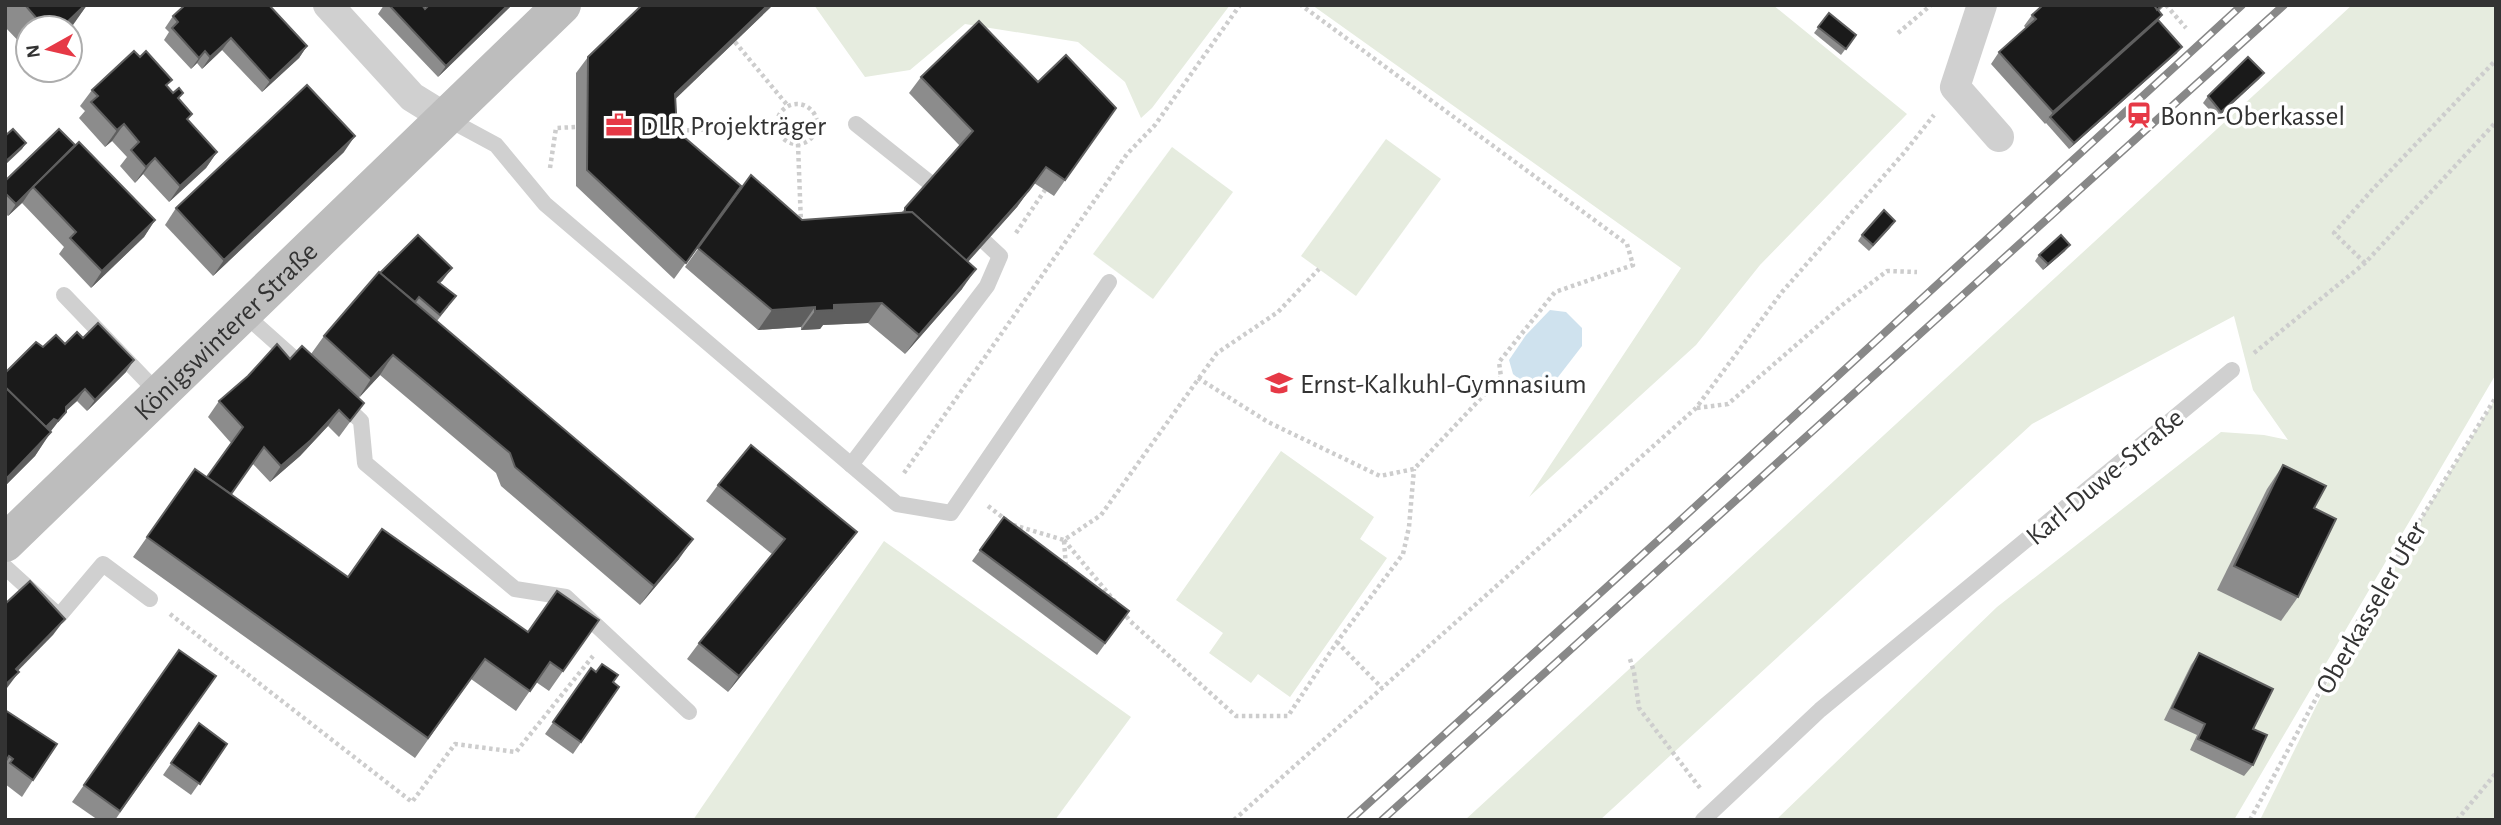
<svg xmlns="http://www.w3.org/2000/svg" width="2501" height="825" viewBox="0 0 2501 825" font-family="'Alegreya Sans',sans-serif">
<rect width="100%" height="100%" fill="#fff"/>
<g fill="#e6ecdf">
<path d="M814,5H1230L1152,108L1141,118L1125,82L1078,42L965,24L910,70L865,77Z"/>
<path d="M1312,5H1773L1907,114L1760,265L1696,345L1529,497L1681,268Z"/>
<path d="M2352,5H2496V374L2234,820H1776L1997,607L2221,432L2264,435L2288,440L2253,390L2234,316L2032,424L1600,820H1465Z"/>
<path d="M1386,139L1441,179L1356,296L1301,256Z"/>
<path d="M1172,147L1233,192L1153,299L1093,254Z"/>
<path d="M2496,398V820H2260L2359,619Z"/>
<path d="M1281,451L1374,517L1360,539L1387,558L1290,697L1258,674L1251,683L1209,653L1223,633L1176,600Z"/>
<path d="M884,541L1131,717L1055,820H693Z"/>
</g>
<path fill="#cfe2ee" d="M1550,310L1566,312L1582,328V346L1555,381L1539,387L1526,385L1513,374L1509,360L1526,335Z"/>
<g fill="none" stroke-linecap="round" stroke-linejoin="round">
<g stroke="#cdcdcd" stroke-width="4.5" stroke-dasharray="3.5 3.5" stroke-linecap="butt">
<path d="M2166,5L2186,28"/>
<path d="M1898,33L1931,5"/>
<path d="M735,42L788,106"/>
<circle cx="797" cy="124" r="20"/>
<path d="M673,131L777,126"/>
<path d="M798,144L801,224"/>
<path d="M550,168L556,128L576,127"/>
<path d="M1016,233L1045,190"/>
<path d="M2365,263L2334,233L2372,190L2496,60"/>
<path d="M2254,353L2365,263L2496,122"/>
<path d="M1198,378L1268,422L1380,476L1414,469L1501,377L1499,362L1555,292L1633,265L1627,244L1301,5"/>
<path d="M1697,408L1728,404L1841,306L1887,271L1917,272"/>
<path d="M904,473L1127,154L1155,125L1240,5"/>
<path d="M988,506L1006,520"/>
<path d="M1013,525L1064,540L1101,515L1217,353L1278,312L1319,269"/>
<path d="M1064,540L1117,604"/>
<path d="M1064,541L1066,567"/>
<path d="M1122,611L1130,621L1236,716H1288L1337,642L1403,554L1409,527L1414,469"/>
<path d="M170,614L412,802L455,744L516,752L593,656"/>
<path d="M1337,642L1382,688"/>
<path d="M1630,659L1634,672L1639,708L1700,788"/>
<path d="M1234,820L1696,408L1782,292L1903,154L1934,115"/>
<path d="M2250,820L2359,619L2496,397"/>
<path d="M2457,820L2496,773"/>
</g>
<g stroke="#d0d0d0" stroke-width="16">
<path d="M446,118L496,145L545,204L897,504L951,513L1109,282"/>
<path d="M856,124L930,183"/>
<path d="M64,295L159,394"/>
<path d="M243,313L307,370"/>
<path d="M341,402L361,421L365,463L515,589L566,597L689,712"/>
<path d="M851,465L987,286L1000,256L985,242"/>
<path d="M5,567L59,616L103,564L150,599"/>
<path d="M1703,820L1820,710L2232,370"/>
</g>
<g stroke="#d0d0d0" stroke-width="30">
<path d="M328,5L412,97L446,118"/>
<path d="M1982,5L1955,87L1999,137"/>
</g>
<path stroke="#bdbdbd" stroke-width="38" id="s1" d="M5,543L562,5"/>
<g stroke="#888" stroke-width="8">
<g id="rail">
<path d="M1350,820L1673,527L2242,5"/>
<path d="M1382,820L2284,5"/>
</g>
</g>
<use href="#rail" stroke="#fff" stroke-width="5" stroke-dasharray="16" stroke-linecap="butt"/>
</g>
<g fill="#8c8c8c">
<path d="M5,5H87L70,28H28V51L5,27Z"/>
<path d="M384,5H422L425,9L512,5L438,77L378,14Z"/>
<path d="M642,5H773L675,99L677,131L741,186L674,279L576,186V73L588,57Z"/>
<path d="M2043,5H2165L2159,11L2162,15L2158,20L2177,53L2069,149L2046,123L2045,124L1991,64L1999,52L2026,28L2024,26L2032,15Z"/>
<path d="M1829,13L1856,35L1841,55L1814,33Z"/>
<path d="M173,16L307,46L299,58L262,92L222,50L202,69L197,63L191,69L164,40L169,32L165,28Z"/>
<path d="M2264,73L2259,79L2217,118L2203,103L2208,96Z"/>
<path d="M921,77L1038,82L1116,108L1054,196L1034,183L1017,207L968,262L962,289L905,354L868,323L823,325L820,329L801,330V327L758,330L685,267L751,175L802,220L902,212L960,146L909,93Z"/>
<path d="M167,87L179,100L188,120L217,152L206,168L169,202L143,174L135,183L120,166L127,157L112,141L105,147L79,118L85,111L80,106L92,90Z"/>
<path d="M75,145L155,220L144,237L91,288L59,254L64,247L22,203L23,202L8,216L5,213V181Z"/>
<path d="M344,152L213,276L165,225L176,208Z"/>
<path d="M1891,227L1869,251L1858,241L1862,235Z"/>
<path d="M2065,251L2043,270L2035,261L2039,255Z"/>
<path d="M380,273L443,280L440,283L448,307L437,321L679,559L640,605L501,486L496,473L380,375L358,398L364,403L339,437L328,426L300,456L270,482L252,463L231,494L348,577L528,632L599,620L549,691L536,682L516,711L471,679L415,758L133,557L195,469L207,477L231,443L208,417L219,401L290,359L311,354L324,336Z"/>
<path d="M83,338L126,372L87,411L77,401L66,411L51,431L35,456L5,486V373L43,347L65,344Z"/>
<path d="M2283,465L2314,508L2298,597L2281,621L2217,590L2267,489Z"/>
<path d="M718,485L845,548L728,692L687,659L699,643L772,554L706,501Z"/>
<path d="M1004,517L1129,611L1097,655L972,561Z"/>
<path d="M179,650L216,676L115,820H98L72,802Z"/>
<path d="M2199,653L2253,729V765L2244,776L2190,750L2197,735L2164,720L2191,665Z"/>
<path d="M591,668L619,687L573,754L545,734Z"/>
<path d="M5,710L33,780L22,797L5,784Z"/>
<path d="M199,723L227,744L191,795L163,775Z"/>
</g>
<g fill="#5f5f5f">
<path d="M85,5H87L73,25L70,28H61Z"/>
<path d="M508,5H512L438,77L446,66Z"/>
<path d="M768,5H773L664,110L675,94Z"/>
<path d="M2162,15L2154,27L2050,117L2045,124L2053,112Z"/>
<path d="M231,38L222,50L202,69L210,57Z"/>
<path d="M307,46L299,58L262,92L270,81Z"/>
<path d="M2182,47L2177,53L2069,149L2074,143Z"/>
<path d="M205,51L197,63L191,69L199,58Z"/>
<path d="M2264,73L2259,79L2217,118L2221,112Z"/>
<path d="M124,124L112,141L105,147L117,130Z"/>
<path d="M355,136L344,152L213,276L224,260Z"/>
<path d="M26,143L22,149L5,165V162Z"/>
<path d="M217,152L206,168L169,202L180,186Z"/>
<path d="M155,158L143,174L135,183L146,167Z"/>
<path d="M1046,167L1017,207L965,265L964,264Z"/>
<path d="M31,190L23,202L8,216L16,204Z"/>
<path d="M155,220L144,237L91,288L102,271Z"/>
<path d="M2070,245L2065,251L2043,270L2048,264Z"/>
<path d="M452,268L443,280L430,293L438,282Z"/>
<path d="M976,269L962,289L905,354L919,335Z"/>
<path d="M882,303L868,323L823,325L820,329L801,330L815,311L834,305Z"/>
<path d="M815,307L801,327L758,330L772,310Z"/>
<path d="M393,355L380,375L358,399L371,379Z"/>
<path d="M134,360L126,372L87,411L95,400Z"/>
<path d="M85,389L77,401L58,418L66,407Z"/>
<path d="M339,410L328,426L300,456L270,482L281,466Z"/>
<path d="M66,412L50,432L36,438L54,419Z"/>
<path d="M51,432L35,456L5,486V480Z"/>
<path d="M857,532L845,548L728,692L739,676Z"/>
<path d="M693,539L679,559L640,605L654,586Z"/>
<path d="M65,619L53,635L5,684L16,669Z"/>
<path d="M19,672L7,688L5,690V685Z"/>
</g>
<g fill="#1a1a1a" stroke="#5f5f5f" stroke-width="2">
<path d="M25,5H85L61,28H45Z"/>
<path d="M185,5H269L307,46L270,81L231,38L210,57L205,51L199,58L172,28L178,22L173,16Z"/>
<path d="M389,5H422L425,9L429,5H508L446,66Z"/>
<path d="M642,5H768L675,94L677,131L741,186L686,263L587,170L588,57Z"/>
<path d="M2043,5H2154L2162,15L2053,112L1999,52L2036,19L2032,15Z"/>
<path d="M2154,5H2162L2157,10Z"/>
<path d="M1829,13L1856,35L1846,49L1818,27Z"/>
<path d="M2158,20L2182,47L2074,143L2050,117Z"/>
<path d="M979,21L1038,82L1066,55L1116,108L1065,180L1046,167L1029,190L966,261L912,212H905V208L973,131L921,77Z"/>
<path d="M134,51L140,57L146,51L172,80L166,85L173,93L179,88L183,93L178,98L192,114L187,119L217,152L180,186L155,158L146,167L131,150L139,142L124,124L117,130L91,102L98,96L92,90Z"/>
<path d="M2248,57L2264,73L2221,112L2208,96Z"/>
<path d="M307,85L355,136L224,260L176,208Z"/>
<path d="M13,129L26,143L5,162V136Z"/>
<path d="M59,129L75,145L16,204L5,193V181Z"/>
<path d="M79,142L155,220L102,271L70,238L76,232L33,187Z"/>
<path d="M751,175L802,220L912,212L976,269L919,335L882,303L834,305V310L815,311V307L772,310L698,248Z"/>
<path d="M1884,210L1895,221L1873,245L1862,235Z"/>
<path d="M418,235L452,268L438,282L456,296L440,315L419,297L415,302L380,273Z"/>
<path d="M2061,235L2070,245L2048,264L2039,255Z"/>
<path d="M379,272L693,539L654,586L515,467L510,453L393,355L371,379L324,336Z"/>
<path d="M98,323L134,360L95,400L85,389L66,407V412L58,421L54,419L46,427L5,387V373L36,342L43,347L56,335L65,344L77,332L83,338Z"/>
<path d="M277,344L290,359L302,346L364,403L350,421L339,410L311,440L281,466L264,447L231,494L207,477L243,427L219,401L248,376Z"/>
<path d="M5,387L51,432L5,480Z"/>
<path d="M751,445L857,532L739,676L699,643L785,539L718,485Z"/>
<path d="M2283,465L2326,486L2314,508L2336,519L2298,597L2234,566Z"/>
<path d="M195,469L348,577L382,529L528,632L557,591L599,620L563,671L550,662L530,691L485,659L428,738L147,537Z"/>
<path d="M1004,517L1129,611L1105,643L980,550Z"/>
<path d="M30,581L65,619L16,669L19,672L5,685V604Z"/>
<path d="M179,650L216,676L120,811L84,785Z"/>
<path d="M2199,653L2273,689L2253,729L2267,735L2253,765L2198,739L2205,724L2172,708Z"/>
<path d="M602,664L618,675L613,682L619,687L581,742L553,722L591,668L596,672Z"/>
<path d="M5,710L57,744L33,780L10,763L13,759L9,756L6,761L5,760Z"/>
<path d="M199,723L227,744L200,784L171,763Z"/>
</g>
<defs>
<g id="station-bare" transform="scale(2.1)"><path d="M-3-6H3Q5-6 5-4V2Q5 4 3 4L4.5 6H3L1.5 4h-3L-3 6H-4.5L-3 4Q-5 4-5 2V-4Q-5-6-3-6ZM-3.5-4v3h7v-3ZM-3.5 1v1.5H-2V1ZM2 1v1.5H3.5V1Z" fill="#e63946" stroke="#fff" stroke-width="2.5" paint-order="stroke"/></g>
<g id="office-bare" transform="scale(2.1)"><path d="M-6-3h4V-5.5h4V-3h4V5H-6ZM-1-4.5V-3h2v-1.5ZM-6 0V1H6V0Z" fill="#e63946" stroke="#fff" stroke-width="2.5" paint-order="stroke"/></g>
<g id="school-bare" transform="scale(2.1)"><path d="M0-5L7-2L0 1L-7-2ZM-4 1L0 2.5L4 1V4Q0 6-4 4Z" fill="#e63946" stroke="#fff" stroke-width="2.5" paint-order="stroke"/></g>
</defs>
<g fill-rule="evenodd">
<use href="#station-bare" x="2139" y="115"/>
<use href="#office-bare" x="619" y="125"/>
<use href="#school-bare" x="1279" y="383"/>
</g>
<g text-anchor="middle" stroke-width="7" stroke-linejoin="round" paint-order="stroke">
<g font-size="28" fill="#333" stroke="#fff" text-anchor="start">
<text x="2160" y="125">Bonn-Oberkassel</text>
<text x="640" y="135">DLR Projekträger</text>
<text x="1300" y="393">Ernst-Kalkuhl-Gymnasium</text>
</g>
<g font-size="28" fill="#333" stroke="#fff">
<text dy="10" stroke="none"><textPath href="#s1" startOffset="306">Königswinterer Straße</textPath></text>
<text transform="translate(2104 476) rotate(-40)" y="10">Karl-Duwe-Straße</text>
<text transform="translate(2370 607) rotate(-60)" y="10">Oberkasseler Ufer</text>
</g>
</g>
<rect width="2501" height="825" fill="none" stroke="#333333" stroke-width="14"/>
<g transform="translate(49 49) rotate(262)"><circle r="33" fill="#ffffff" stroke="#adadad" stroke-width="2"/>
<path d="M0-5L12 26L0 18L-12 26Z" fill="#e63946"/>
<text y="-10" font-size="19" font-weight="bold" text-anchor="middle" fill="#333333">N</text>
</g>
</svg>
